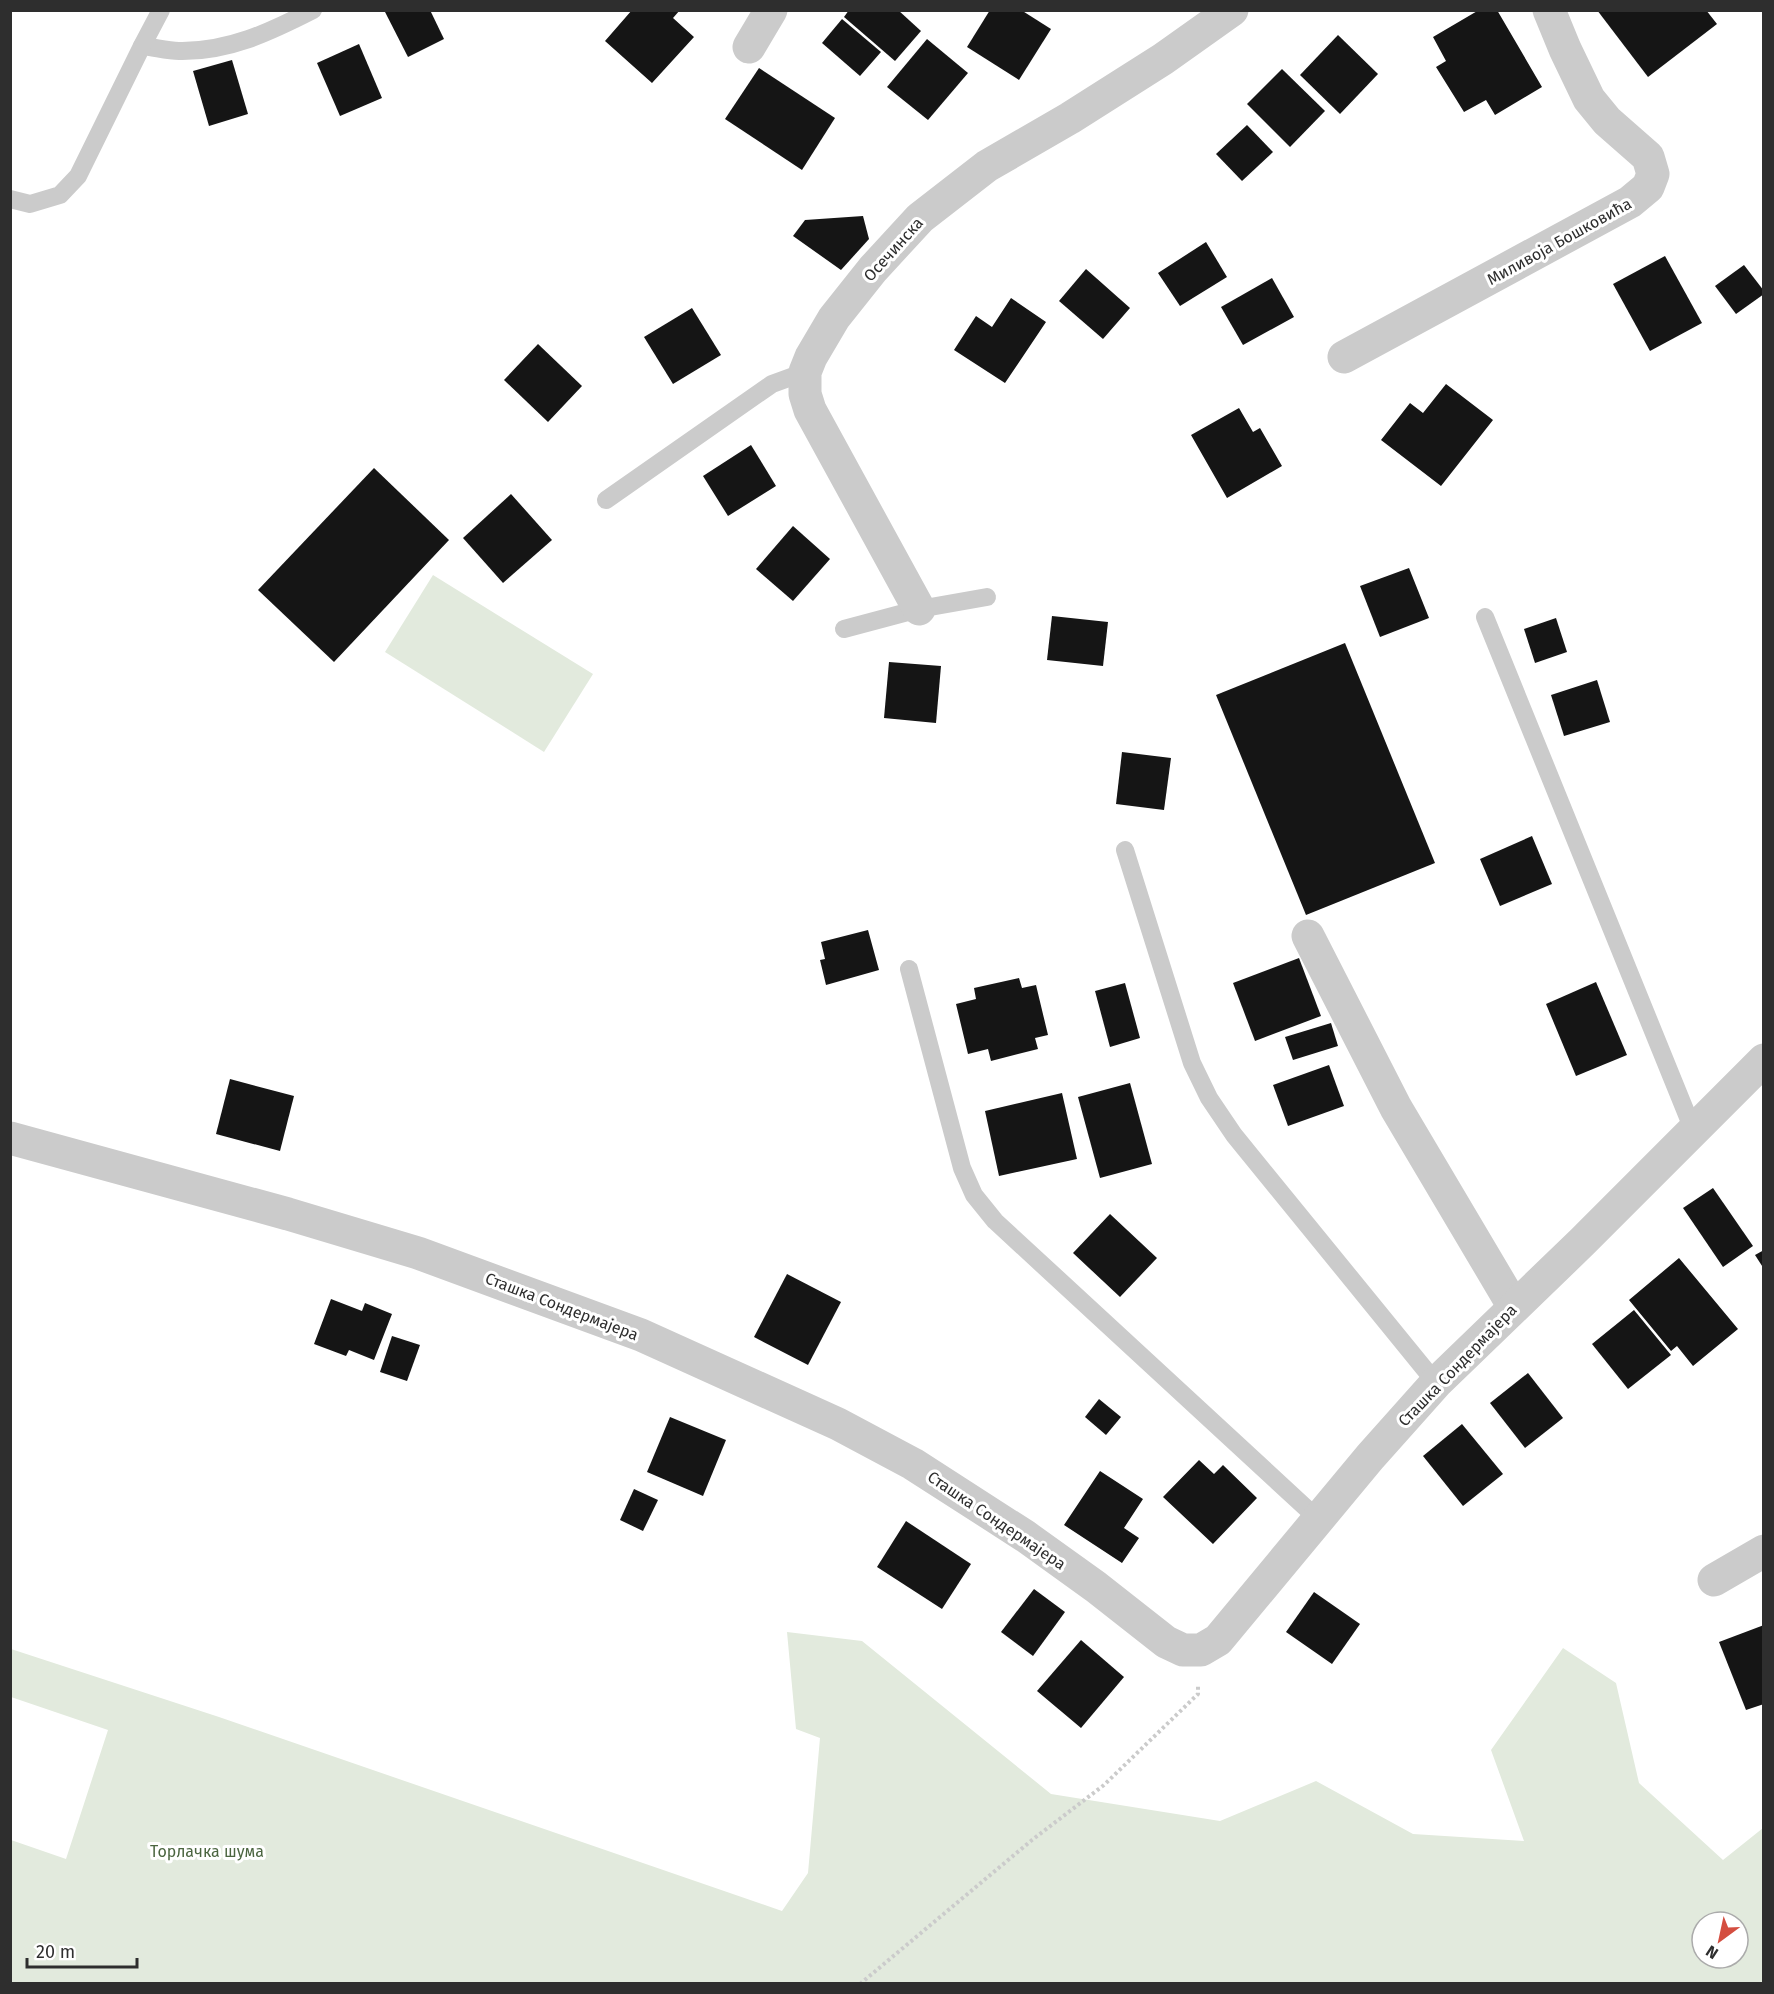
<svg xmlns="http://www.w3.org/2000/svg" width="1774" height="1994" viewBox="0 0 1774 1994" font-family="'Fira Sans',sans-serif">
<rect width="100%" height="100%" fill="#fff"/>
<g fill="#e2eadd" fill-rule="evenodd">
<path d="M433,575L593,674L544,752L385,652Z"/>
<path d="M787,1632L862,1641L1051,1794L1220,1821L1316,1781L1413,1834L1524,1841L1491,1750L1563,1648L1616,1683L1639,1783L1723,1860L1763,1828V1983H11V1840L66,1859L108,1730L11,1697V1649L219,1717L782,1911L808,1873L820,1738L796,1729ZM1702,1922H1738V1958H1702Z"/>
</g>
<g fill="#151515">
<path d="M384,10H430L444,39L408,57Z"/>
<path d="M632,10H680L673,18L694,37L652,83L605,41Z"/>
<path d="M849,10H898L921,31L895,61L844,17Z"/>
<path d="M990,10H1021L1051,29L1019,80L967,47Z"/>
<path d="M1479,10H1497L1542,87L1495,115L1486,100L1464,112L1436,67L1446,61L1433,37Z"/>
<path d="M1597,10H1706L1717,24L1648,77Z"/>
<path d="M842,19L881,52L860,76L822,43Z"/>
<path d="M1338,35L1378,74L1340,114L1300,75Z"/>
<path d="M927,39L968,73L928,120L887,87Z"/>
<path d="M359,44L382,98L340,116L317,63Z"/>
<path d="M232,60L248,114L209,126L193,71Z"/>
<path d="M759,68L835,118L802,170L725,119Z"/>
<path d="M1282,69L1325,111L1290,147L1247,104Z"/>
<path d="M1247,125L1273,152L1242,181L1216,154Z"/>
<path d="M863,216L869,239L841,270L793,236L805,220Z"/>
<path d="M1206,242L1227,277L1180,306L1158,273Z"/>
<path d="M1665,256L1702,323L1650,351L1613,284Z"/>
<path d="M1744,265L1764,291V294L1736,314L1715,286Z"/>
<path d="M1086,269L1130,308L1103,339L1059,301Z"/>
<path d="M1272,278L1294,317L1243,345L1221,307Z"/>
<path d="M1011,298L1046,322L1005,383L954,350L976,316L992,327Z"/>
<path d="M692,308L721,355L673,384L644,337Z"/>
<path d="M538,344L582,386L548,422L504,380Z"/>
<path d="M1446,384L1493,420L1441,486L1381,440L1410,403L1423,413Z"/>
<path d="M1239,408L1253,432L1260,428L1282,466L1227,498L1191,435Z"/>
<path d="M751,445L776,486L728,516L703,476Z"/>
<path d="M374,468L449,540L334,662L258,590Z"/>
<path d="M511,494L552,540L503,583L463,538Z"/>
<path d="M793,526L830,559L793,601L756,569Z"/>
<path d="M1409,568L1429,618L1380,637L1360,586Z"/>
<path d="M1052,616L1108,622L1103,666L1047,660Z"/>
<path d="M1556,618L1567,652L1535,663L1524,629Z"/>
<path d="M1345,643L1435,863L1306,915L1216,695Z"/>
<path d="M889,662L941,666L936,723L884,718Z"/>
<path d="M1597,680L1610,722L1564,736L1551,695Z"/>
<path d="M1122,752L1171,758L1164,810L1116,804Z"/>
<path d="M1532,836L1552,884L1500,906L1480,859Z"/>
<path d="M868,930L879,970L826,985L820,960L825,959L821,942Z"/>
<path d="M1299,958L1321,1016L1255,1041L1233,983Z"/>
<path d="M1019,978L1022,988L1036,985L1048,1035L1035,1038L1038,1049L991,1061L988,1049L968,1054L956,1004L976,999L974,988Z"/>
<path d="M1596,982L1627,1055L1576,1076L1546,1004Z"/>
<path d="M1125,983L1140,1038L1110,1047L1095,991Z"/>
<path d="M1331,1023L1338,1046L1293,1060L1285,1037Z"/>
<path d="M1329,1065L1344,1106L1288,1126L1273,1085Z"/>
<path d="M230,1079L294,1096L280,1151L216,1134Z"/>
<path d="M1130,1083L1152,1164L1100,1178L1078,1097Z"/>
<path d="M1062,1093L1077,1159L999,1176L985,1111Z"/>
<path d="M1713,1188L1753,1246L1723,1267L1683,1208Z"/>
<path d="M1110,1214L1157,1258L1120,1297L1073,1253Z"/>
<path d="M1764,1250V1269L1755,1255Z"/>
<path d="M1679,1258L1738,1329L1693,1366L1677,1346L1671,1351L1629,1300Z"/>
<path d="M787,1274L841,1302L808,1365L754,1337Z"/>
<path d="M331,1299L362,1311L365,1303L392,1314L374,1360L349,1350L346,1356L314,1344Z"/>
<path d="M1634,1310L1671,1355L1628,1389L1592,1344Z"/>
<path d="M392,1336L420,1345L407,1381L380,1372Z"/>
<path d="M1528,1373L1563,1418L1525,1448L1490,1403Z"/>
<path d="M1099,1399L1121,1417L1106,1435L1085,1417Z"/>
<path d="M670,1417L726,1440L703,1496L647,1472Z"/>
<path d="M1462,1424L1503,1474L1463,1506L1423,1456Z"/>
<path d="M1199,1460L1214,1474L1223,1465L1257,1498L1213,1544L1163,1497Z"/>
<path d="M1100,1471L1143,1499L1124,1528L1139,1538L1122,1563L1064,1525Z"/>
<path d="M634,1489L658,1500L643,1531L620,1520Z"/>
<path d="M906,1521L971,1564L942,1609L877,1567Z"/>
<path d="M1034,1589L1065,1612L1033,1656L1001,1632Z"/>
<path d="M1314,1592L1360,1624L1332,1664L1286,1632Z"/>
<path d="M1764,1625V1704L1746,1710L1719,1642Z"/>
<path d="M1081,1640L1124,1677L1081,1728L1037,1691Z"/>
</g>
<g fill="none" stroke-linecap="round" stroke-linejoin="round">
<path stroke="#cbcbcb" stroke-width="4" stroke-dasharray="3 3" stroke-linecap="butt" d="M860,1984L1032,1840L1104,1785L1198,1694V1684"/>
<g stroke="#cbcbcb" stroke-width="18">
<path d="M142,46C154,47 167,51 179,51C228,52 270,32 313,10"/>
<path d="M10,199L30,204L60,195L78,176L142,46L161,10"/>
<path d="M606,500L772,384L805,372"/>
<path d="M1485,617L1694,1132"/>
<path d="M844,629L919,609L987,597"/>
<path d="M1125,850L1192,1063L1209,1098L1234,1135L1436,1383"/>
<path d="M909,969L962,1168L974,1195L995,1221L1318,1519"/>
</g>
<g stroke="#cbcbcb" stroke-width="33">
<path d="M749,47L771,10"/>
<path d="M1344,357L1630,202L1648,187L1653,174L1648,157L1607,121L1589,99L1565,49L1549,10"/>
<path d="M919,609L810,410L805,394V372L811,357L834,318L873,269L920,218L987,166L1070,118L1163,59L1232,10"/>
<path d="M1308,936L1396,1108L1514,1307"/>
<path d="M10,1138L288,1214L418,1253L641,1335L838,1424L913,1464L1025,1536L1096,1587L1166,1642L1183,1650H1201L1218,1640L1370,1457L1436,1383L1582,1242L1764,1060"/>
<path d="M1714,1580L1764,1551"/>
</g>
</g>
<g text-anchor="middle" stroke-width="6" stroke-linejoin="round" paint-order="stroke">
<g font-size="16" fill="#2e2e2e" stroke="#fff">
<text transform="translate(1559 241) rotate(-29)" y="6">Миливоја Бошковића</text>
<text transform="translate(893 249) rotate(-48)" y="6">Осечинска</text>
<text transform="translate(562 1306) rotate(21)" y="6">Сташка Сондермајера</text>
<text transform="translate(1457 1365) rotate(-46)" y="6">Сташка Сондермајера</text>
<text transform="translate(997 1520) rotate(34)" y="6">Сташка Сондермајера</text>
</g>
<g font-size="16" fill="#4b6540" stroke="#fff">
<text x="207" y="1857">Торлачка шума</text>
</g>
</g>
<rect width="1774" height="1994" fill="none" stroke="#2e2e2e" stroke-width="24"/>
<g transform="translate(1720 1940) rotate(213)"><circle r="28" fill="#ffffff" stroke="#ababab" stroke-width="1.5"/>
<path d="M0-4.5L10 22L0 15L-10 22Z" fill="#d44e40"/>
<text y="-9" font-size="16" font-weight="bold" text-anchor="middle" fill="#2e2e2e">N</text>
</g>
<path d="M27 1958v9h110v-9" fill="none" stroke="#2e2e2e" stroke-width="3"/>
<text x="36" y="1958" font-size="18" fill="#2e2e2e" stroke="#ffffff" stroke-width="4.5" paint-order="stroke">20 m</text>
</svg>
